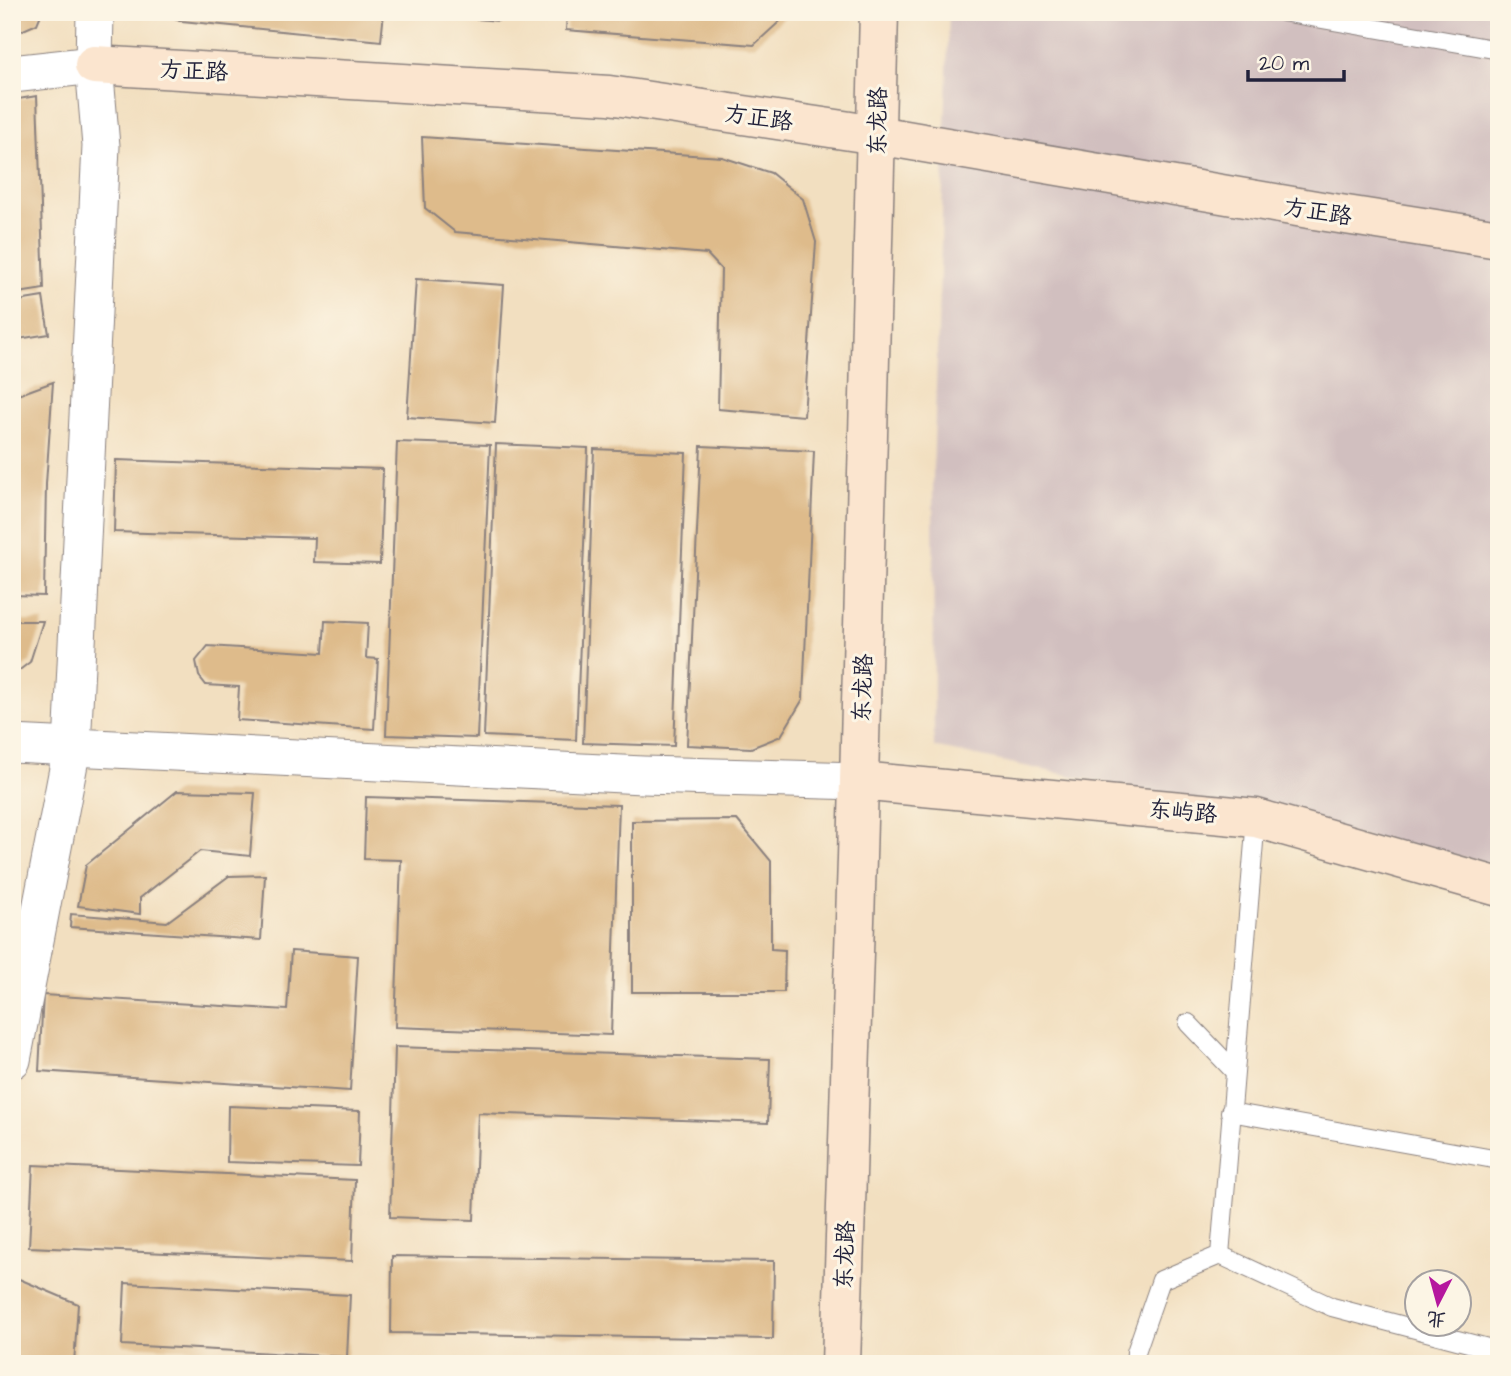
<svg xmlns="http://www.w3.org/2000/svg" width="1511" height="1376" viewBox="0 0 1511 1376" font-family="'Architects Daughter','LXGW WenKai TC',sans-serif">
<rect width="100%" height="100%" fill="#fcf5e5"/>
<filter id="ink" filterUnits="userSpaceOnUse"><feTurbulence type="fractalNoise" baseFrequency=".0143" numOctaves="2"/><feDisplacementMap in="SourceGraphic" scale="14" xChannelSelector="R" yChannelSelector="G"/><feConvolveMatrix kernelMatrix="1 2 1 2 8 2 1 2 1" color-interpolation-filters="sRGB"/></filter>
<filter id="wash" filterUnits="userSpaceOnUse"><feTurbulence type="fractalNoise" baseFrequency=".00686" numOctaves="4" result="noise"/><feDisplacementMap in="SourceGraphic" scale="28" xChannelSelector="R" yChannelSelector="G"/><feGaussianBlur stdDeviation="1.57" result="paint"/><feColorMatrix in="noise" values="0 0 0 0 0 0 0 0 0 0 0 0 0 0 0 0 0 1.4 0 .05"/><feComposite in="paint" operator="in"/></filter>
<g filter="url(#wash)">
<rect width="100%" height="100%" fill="#f2dfc0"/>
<path fill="#d1bfbf" d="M949,12H1499V865L934,747L933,474Z"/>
<g id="blocks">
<g fill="#debb8b">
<path d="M12,12H42L37,24L12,35Z"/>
<path d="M160,12H384L381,41L182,21Z"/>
<path d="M423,12H499L498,21L422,14Z"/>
<path d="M567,12H790L754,45L566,30Z"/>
<path d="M37,96L44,289L12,294V100Z"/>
<path d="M422,137L722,157L771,173L803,199L816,242L804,416L718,409L721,269L707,254L455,232L425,208Z"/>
<path d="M416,279L504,285L495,423L407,417Z"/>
<path d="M43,297L49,334L12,340V302Z"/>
<path d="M53,382L46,484L44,596L12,595V397Z"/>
<path d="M397,442L490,445L477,738L386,735Z"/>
<path d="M496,444L588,448L576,740L484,736Z"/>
<path d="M701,446L814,451L803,699L781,736L751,748L687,745Z"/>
<path d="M594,449L686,453L674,746L583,743Z"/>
<path d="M116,460L383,469L380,564L314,562L315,538L114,532Z"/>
<path d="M12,621H43L30,662L12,676Z"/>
<path d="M325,621L368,623L366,658L378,659L374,729L237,720L239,687L206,685L199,676L196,661L208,646L323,653Z"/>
<path d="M177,791L255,793L250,856L200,851L140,898V914L78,906L86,865Z"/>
<path d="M366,797L619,805L611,1035L395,1027L401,860L364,859Z"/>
<path d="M737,820L771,861V949L785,950L784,992H632V821Z"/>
<path d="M265,875L261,940L70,927L71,914L167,922L229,876Z"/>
<path d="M291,951L358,956L350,1091L39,1071L43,995L287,1010Z"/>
<path d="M395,1047L770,1059L768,1123L478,1113L474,1220L390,1217Z"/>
<path d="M228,1106L360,1111L358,1166L227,1162Z"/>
<path d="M33,1165L355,1180L352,1261L29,1247Z"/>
<path d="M392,1256L774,1261L773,1339L391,1333Z"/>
<path d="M12,1276L78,1304L74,1364H12Z"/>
<path d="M125,1283L350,1295L347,1357L122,1345Z"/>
</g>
</g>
</g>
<g filter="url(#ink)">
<use href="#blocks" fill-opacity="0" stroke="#8a807e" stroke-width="2"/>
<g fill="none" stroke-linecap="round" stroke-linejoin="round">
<g stroke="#8a807e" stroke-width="20">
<g id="lane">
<path d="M1282,12L1499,50"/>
<path d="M1188,1023L1234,1071"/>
<path d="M1230,1112L1499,1160"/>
<path d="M1220,1255L1332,1307L1499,1351"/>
<path d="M1135,1364L1136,1352L1161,1280L1220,1255L1256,818"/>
</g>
</g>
<g stroke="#8a807e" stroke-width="39">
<g id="street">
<path d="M12,74L94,65"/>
<path d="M12,744L643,775L859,781"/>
<path d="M12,1060L72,748L101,146L94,65L95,12"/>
</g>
</g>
<g stroke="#8a807e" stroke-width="41">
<g id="secondary">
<path d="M94,65L609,95L877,135L1327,212L1499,239"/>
<path d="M859,781L1256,818L1499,887"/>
<path d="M841,1364L857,858L879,12"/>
</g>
</g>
<use href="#lane" stroke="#fff" stroke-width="18"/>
<use href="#street" stroke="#fff" stroke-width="37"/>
<use href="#secondary" stroke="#fbe5cf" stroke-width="38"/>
</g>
</g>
<g text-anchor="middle" stroke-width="6" stroke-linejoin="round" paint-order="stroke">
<g font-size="23" fill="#22223b" stroke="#fcf5e5">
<text transform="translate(194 70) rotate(3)" y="8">方正路</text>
<text transform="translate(759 117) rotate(8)" y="8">方正路</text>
<text transform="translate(877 121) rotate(-89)" y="8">东龙路</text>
<text transform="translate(1318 211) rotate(9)" y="8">方正路</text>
<text transform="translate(862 688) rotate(-88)" y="8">东龙路</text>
<text transform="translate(1183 811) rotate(5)" y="8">东屿路</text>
<text transform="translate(844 1255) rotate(-88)" y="8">东龙路</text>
</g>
</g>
<rect width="1511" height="1376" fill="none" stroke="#fcf5e5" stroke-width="42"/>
<g transform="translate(1438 1303) rotate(186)"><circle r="33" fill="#fcf5e5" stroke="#a5a1a1" stroke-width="2"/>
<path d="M0-5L12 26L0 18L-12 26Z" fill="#b5179e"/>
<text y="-10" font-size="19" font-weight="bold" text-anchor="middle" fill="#22223b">北</text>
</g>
<path d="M1248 70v10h96v-10" fill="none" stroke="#22223b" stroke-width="3.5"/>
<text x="1259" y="70" font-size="21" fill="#22223b" stroke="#fcf5e5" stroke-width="5" paint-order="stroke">20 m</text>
</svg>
